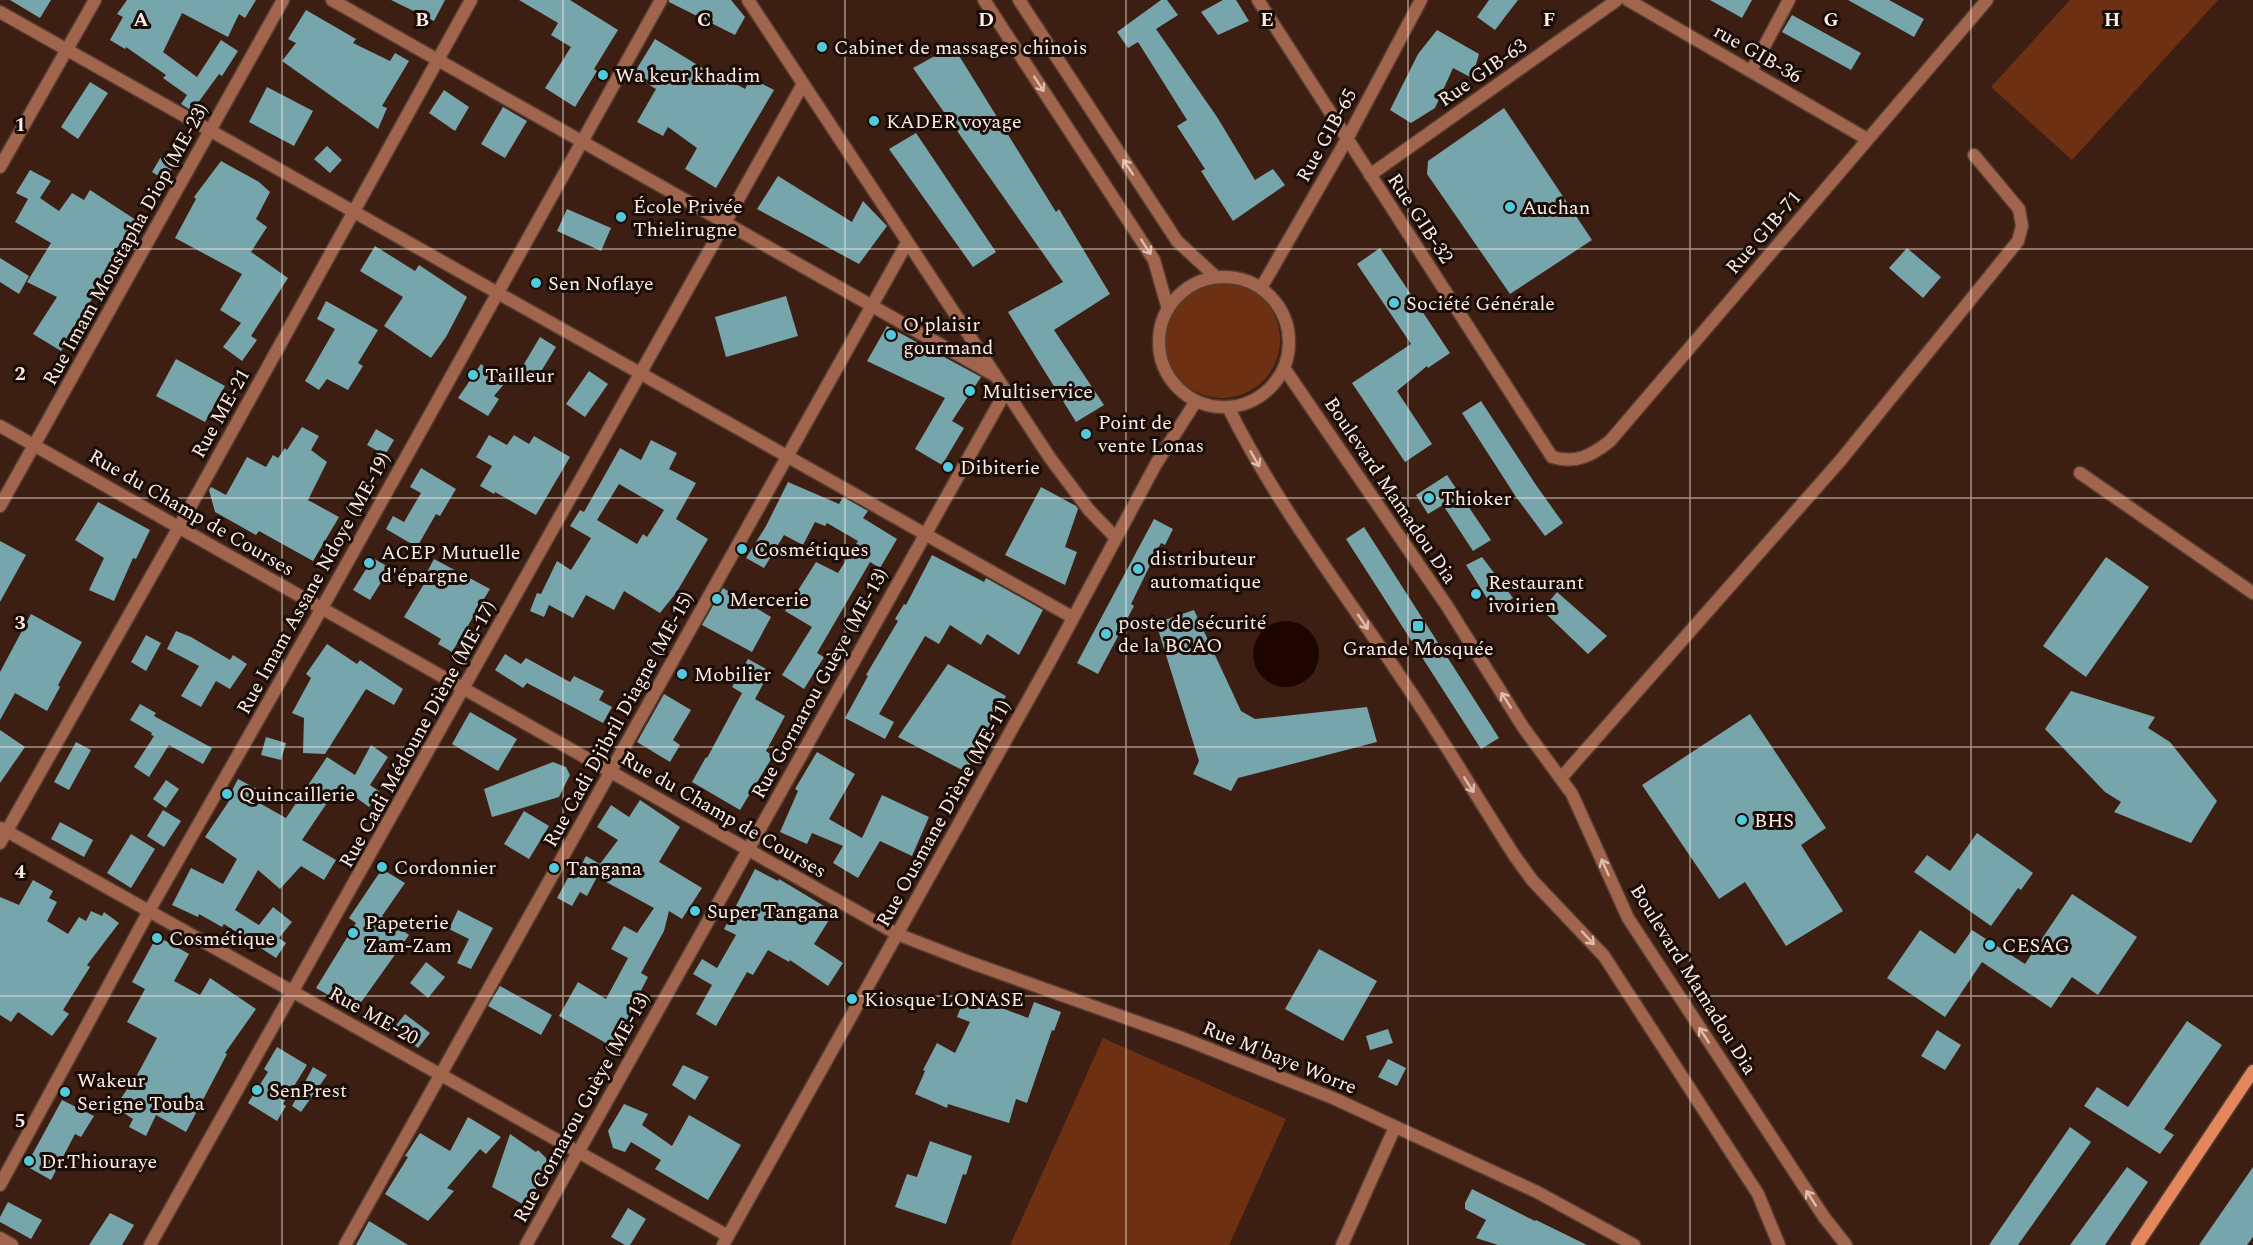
<svg xmlns="http://www.w3.org/2000/svg" width="2253" height="1245" viewBox="0 0 2253 1245" font-family="Spectral,serif">
<rect width="100%" height="100%" fill="#3c1f12"/>
<g fill="#6e3012">
<path d="M2070,0H2218L2072,160L1991,87Z"/>
<circle cx="1222" cy="340" r="58"/>
<path d="M1103,1038L1286,1119L1229,1245H1010Z"/>
</g>
<circle fill="#1f0500" cx="1286" cy="654" r="33"/>
<g fill="#77a5ac" fill-rule="evenodd">
<path d="M10,0H51L40,18Z"/>
<path d="M127,0H256L245,18L239,14L228,37L182,13L163,52L197,77L221,40L238,51L222,76L219,74L192,111L181,104L187,95L163,78L166,75L126,47L125,49L110,40L123,17L117,14Z"/>
<path d="M391,0H445L434,21Z"/>
<path d="M519,0H570L618,30L594,69L597,71L575,107L545,88L571,47L551,35L558,23Z"/>
<path d="M669,0H731L745,17L735,35L669,2Z"/>
<path d="M1161,0H1167L1178,15L1156,29L1217,117L1255,180L1273,169L1285,185L1233,221L1201,171L1205,169L1177,126L1187,120L1138,42L1128,48L1117,32Z"/>
<path d="M1223,0H1236L1249,21L1218,35L1201,12Z"/>
<path d="M1489,0H1518L1495,30L1477,17Z"/>
<path d="M1710,0H1752L1742,18Z"/>
<path d="M1848,0H1889L1924,19L1914,37Z"/>
<path d="M306,10L356,39L353,43L390,61L395,53L409,61L382,106L387,108L378,129L282,61L296,43L288,39Z"/>
<path d="M1792,15L1861,53L1851,70L1782,32Z"/>
<path d="M1437,30L1479,54L1472,78L1453,68L1435,108L1411,123L1390,110L1418,54Z"/>
<path d="M655,39L714,75L715,73L745,89L751,78L774,90L716,188L685,169L697,148L668,127L663,136L637,122L656,89L633,75Z"/>
<path d="M953,46L1056,212L1059,209L1110,294L1054,330L1104,405L1076,422L1008,312L1063,282L913,68Z"/>
<path d="M90,82L108,93L78,139L61,127Z"/>
<path d="M267,87L313,111L294,146L249,122Z"/>
<path d="M444,90L469,107L455,131L429,113Z"/>
<path d="M503,107L527,121L505,158L481,144Z"/>
<path d="M1504,108L1592,240L1510,294L1427,174L1428,161Z"/>
<path d="M916,133L996,252L973,267L889,149Z"/>
<path d="M327,146L342,160L330,173L314,159Z"/>
<path d="M162,155L176,163L165,180L152,172Z"/>
<path d="M221,161L259,182L270,192L256,219L267,227L251,252L288,278L251,336L257,340L242,361L223,347L241,323L220,310L242,274L175,238L196,199L194,197Z"/>
<path d="M30,170L51,181L40,198L59,211L72,193L84,200L90,190L136,220L114,253L116,254L89,297L92,299L67,337L69,339L61,351L33,334L57,297L27,282L51,243L15,222L28,199L16,193Z"/>
<path d="M778,176L852,222L863,201L887,226L859,264L757,209Z"/>
<path d="M567,209L611,228L601,251L557,231Z"/>
<path d="M375,246L415,271L419,265L467,297L446,337L431,358L384,326L403,297L360,271Z"/>
<path d="M1380,248L1450,353L1428,368L1427,366L1397,391L1432,444L1405,462L1352,383L1411,344L1357,264Z"/>
<path d="M1907,248L1941,277L1923,298L1889,268Z"/>
<path d="M0,258L29,276L19,294L0,282Z"/>
<path d="M786,296L798,336L726,357L715,317Z"/>
<path d="M326,301L378,330L358,363L363,366L348,390L327,379L319,390L305,381L335,329L317,319Z"/>
<path d="M887,326L981,377L952,421L964,428L942,465L915,449L945,398L867,361Z"/>
<path d="M540,337L556,347L537,378L521,369Z"/>
<path d="M176,359L225,386L205,422L156,396Z"/>
<path d="M481,364L504,384L494,396L499,399L488,416L458,398Z"/>
<path d="M589,371L608,384L585,417L566,404Z"/>
<path d="M1481,401L1536,485L1563,523L1545,536L1516,497L1462,413Z"/>
<path d="M302,427L319,436L311,450L327,462L308,500L339,517L313,561L259,531L256,535L215,512L209,490L211,487L226,495L247,457L266,467L273,455L278,458L285,448L287,450Z"/>
<path d="M376,429L394,440L385,455L367,445Z"/>
<path d="M489,435L507,445L514,435L529,444L534,436L570,457L536,515L495,492L494,494L480,486L492,466L476,457Z"/>
<path d="M651,440L677,453L669,469L696,483L676,519L708,539L676,593L660,613L624,591L614,610L586,595L573,618L549,605L544,617L530,611L537,593L541,594L557,561L571,570L591,538L570,526L580,510L584,512L620,448L641,460ZM619,484L664,510L647,537L643,534L637,544L597,520Z"/>
<path d="M421,468L456,489L440,516L436,514L417,547L386,529L393,516L404,522L421,493L410,487Z"/>
<path d="M1447,475L1491,540L1473,551L1443,505L1428,514L1416,495Z"/>
<path d="M788,482L839,504L843,497L868,511L863,518L897,539L880,568L870,562L817,653L824,657L804,689L782,675L812,627L785,611L816,562L838,573L858,541L827,523L825,526L815,522L803,545L784,535L764,568L746,558L766,526Z"/>
<path d="M1041,487L1076,506L1078,509L1065,547L1077,552L1065,585L1005,555Z"/>
<path d="M98,502L150,530L136,559L133,558L114,601L89,590L104,558L75,540Z"/>
<path d="M1154,519L1173,529L1165,545L1161,543L1131,604L1134,606L1098,674L1077,663Z"/>
<path d="M1364,527L1499,738L1481,749L1346,539Z"/>
<path d="M0,541L26,555L0,602Z"/>
<path d="M932,555L984,582L986,578L1043,610L1019,655L987,634L981,645L950,625L939,644L925,636L879,714L894,722L885,739L845,718L868,676L866,675L898,621L895,619L904,604L906,605Z"/>
<path d="M1482,557L1513,598L1495,611L1466,565Z"/>
<path d="M2106,557L2149,587L2086,677L2043,646Z"/>
<path d="M373,558L390,568L370,600L353,590Z"/>
<path d="M434,559L490,589L452,652L438,644L441,639L404,617L427,579L424,578Z"/>
<path d="M723,588L771,617L752,652L702,625Z"/>
<path d="M1557,592L1607,636L1588,654L1542,610Z"/>
<path d="M1194,610L1241,711L1255,719L1367,707L1377,742L1238,778L1231,791L1193,774L1199,761L1156,623Z"/>
<path d="M31,614L82,642L58,685L60,687L47,711L15,693L0,720V672Z"/>
<path d="M176,631L191,637L230,660L233,655L247,664L230,689L216,681L201,707L181,696L199,666L167,649Z"/>
<path d="M146,635L161,643L146,671L131,662Z"/>
<path d="M327,644L357,664L360,660L403,689L394,705L366,689L325,754L303,753L304,718L292,713L311,678L306,674Z"/>
<path d="M505,654L521,664L526,658L570,682L574,676L604,691L599,700L612,707L603,723L527,683L523,688L495,670Z"/>
<path d="M748,659L770,671L755,699L785,716L766,751L773,756L740,810L692,782L706,757L707,758L742,693L732,687Z"/>
<path d="M948,664L1006,696L966,772L898,737Z"/>
<path d="M2071,691L2155,717L2148,728L2170,742L2217,801L2191,843L2114,812L2121,802L2105,792L2045,729Z"/>
<path d="M664,694L691,710L673,740L680,745L670,762L637,742Z"/>
<path d="M140,704L156,713L154,716L212,748L203,764L169,745L149,777L134,767L154,736L151,735L152,733L130,720Z"/>
<path d="M470,712L517,739L498,771L452,744Z"/>
<path d="M1750,714L1826,828L1801,845L1843,911L1786,946L1745,882L1719,899L1642,785Z"/>
<path d="M0,730L25,747L0,783Z"/>
<path d="M266,737L286,743L281,760L261,755Z"/>
<path d="M76,742L91,750L69,790L54,782Z"/>
<path d="M371,745L388,757L370,785L380,792L369,807L339,785L302,840L336,860L324,880L301,866L280,889L258,870L235,910L259,925L273,907L292,922L279,938L286,943L276,958L224,924L222,927L199,914L198,917L172,905L191,868L223,884L237,859L205,837L229,801L227,800L238,779L259,790L254,800L286,818L327,757L355,775Z"/>
<path d="M817,752L855,774L829,819L862,838L882,795L929,817L912,856L880,841L858,878L833,863L843,846L812,833L807,844L780,832L798,791L795,789Z"/>
<path d="M553,762L566,767L570,775L559,797L492,817L484,789Z"/>
<path d="M166,780L179,789L166,808L153,799Z"/>
<path d="M640,800L680,827L659,862L702,888L682,919L669,911L664,931L641,973L648,977L631,1010L632,1011L611,1046L559,1016L578,982L606,999L628,958L611,949L624,926L637,933L654,908L597,877L587,896L580,892L572,906L557,898L569,876L574,879L586,856L600,864L618,840L597,827L611,805L629,817Z"/>
<path d="M163,810L181,821L164,847L147,836Z"/>
<path d="M524,811L549,826L529,859L504,844Z"/>
<path d="M60,822L93,840L84,857L51,839Z"/>
<path d="M1977,833L2033,873L2021,890L2018,888L1991,926L1914,872L1927,855L1950,871Z"/>
<path d="M131,834L155,849L131,888L107,873Z"/>
<path d="M382,869L405,883L382,916L409,935L357,1008L339,996L337,1000L316,988L356,923L349,918Z"/>
<path d="M755,869L778,881L779,879L834,912L814,944L843,963L828,986L790,960L789,962L768,950L753,975L747,972L716,1026L696,1014L712,985L693,974L702,959L717,968L736,935L724,929Z"/>
<path d="M33,880L53,891L49,898L57,902L47,921L68,934L79,917L86,921L91,911L102,916L104,912L119,923L87,965L90,967L63,1010L69,1014L52,1036L18,1012L11,1022L0,1015V897L19,905Z"/>
<path d="M2072,894L2137,937L2098,995L2072,977L2051,1008L1982,962L1945,1017L1887,978L1920,930L1955,954L1972,930L2025,964Z"/>
<path d="M458,910L493,928L471,969L457,963L469,939L449,929Z"/>
<path d="M157,936L189,954L174,981L200,995L210,978L256,1009L225,1053L227,1054L186,1132L156,1115L146,1136L129,1127L133,1119L115,1107L137,1075L157,1038L127,1022L145,989L132,982Z"/>
<path d="M1319,949L1377,981L1343,1041L1285,1009Z"/>
<path d="M426,962L445,977L428,998L410,983Z"/>
<path d="M500,986L552,1015L541,1035L488,1006Z"/>
<path d="M966,994L1028,1018L1034,1002L1061,1012L1054,1031L1052,1030L1027,1103L1016,1099L1009,1123L948,1104L947,1108L915,1094L925,1071L923,1070L937,1043L955,1053L970,1022L957,1017Z"/>
<path d="M405,1014L430,1033L418,1048L394,1028Z"/>
<path d="M2187,1021L2222,1045L2164,1129L2174,1135L2160,1154L2084,1106L2097,1087L2128,1107Z"/>
<path d="M1388,1029L1393,1043L1370,1050L1366,1036Z"/>
<path d="M1937,1030L1961,1045L1945,1070L1921,1056Z"/>
<path d="M277,1047L307,1065L283,1104L286,1106L277,1121L248,1103L268,1072L264,1069Z"/>
<path d="M1388,1059L1406,1068L1397,1086L1378,1077Z"/>
<path d="M683,1065L709,1077L695,1100L672,1085Z"/>
<path d="M313,1067L327,1075L301,1112L292,1106Z"/>
<path d="M62,1100L94,1116L81,1137L75,1134L51,1180L26,1166Z"/>
<path d="M624,1104L648,1114L642,1125L672,1146L689,1115L741,1145L708,1200L655,1169L661,1160L631,1142L625,1152L613,1148L608,1131Z"/>
<path d="M468,1117L501,1137L486,1154L480,1149L447,1188L454,1191L428,1221L385,1194L408,1157L405,1156L420,1133L450,1151Z"/>
<path d="M2070,1127L2091,1142L2018,1245H1989Z"/>
<path d="M510,1134L536,1152L538,1150L551,1163L526,1206L492,1187Z"/>
<path d="M930,1141L972,1156L966,1175L963,1174L946,1224L895,1207L907,1174L917,1177Z"/>
<path d="M2127,1167L2148,1182L2105,1245H2070Z"/>
<path d="M2253,1167V1237L2247,1245H2199Z"/>
<path d="M1472,1189L1535,1221L1536,1220L1587,1245H1498L1476,1238L1486,1220L1465,1209V1203Z"/>
<path d="M8,1202L42,1220L31,1239L0,1222V1217Z"/>
<path d="M628,1208L646,1219L630,1245H625L611,1237Z"/>
<path d="M110,1213L134,1225L122,1245H89Z"/>
<path d="M369,1221L408,1245H356Z"/>
</g>
<g fill="none" stroke-linecap="round" stroke-linejoin="round">
<g stroke="#573c30" stroke-width="15">
<g id="minor">
<path d="M332,0L994,375"/>
<path d="M748,0L1050,458L1089,510L1116,538"/>
<path d="M1258,0L1552,457C1576,464 1591,456 1610,441L1987,0"/>
<path d="M1628,0L1867,139"/>
<path d="M0,12L1072,617"/>
<path d="M1751,71L1789,0"/>
<path d="M0,167L95,0"/>
<path d="M1370,175L1617,0"/>
<path d="M1261,288L1347,139L1421,0"/>
<path d="M0,426L897,934L969,962L1182,1038L1333,1098L1537,1192L1634,1245"/>
<path d="M2080,473L2253,593"/>
<path d="M0,506L283,0"/>
<path d="M1561,778L1840,461L2018,241L2022,226L2019,209L1974,155"/>
<path d="M1,828L728,1236"/>
<path d="M0,843L179,527L471,0"/>
<path d="M0,1185L149,911L322,608L661,0"/>
<path d="M0,1238L12,1245"/>
<path d="M150,1245L803,84"/>
<path d="M345,1245L907,243"/>
<path d="M526,1245L1006,391"/>
<path d="M723,1245L1050,661L1156,464L1196,401"/>
<path d="M1342,1245L1395,1127"/>
</g>
</g>
<g stroke="#573c30" stroke-width="15">
<g id="tertiary">
<path d="M984,0L1154,260L1168,309"/>
<path d="M1019,0L1177,241L1216,277"/>
<circle cx="1224" cy="342" r="65"/>
<path d="M1284,368L1447,606L1523,727L1572,794L1628,918L1824,1217L1846,1245"/>
<path d="M1228,407C1276,504 1342,589 1402,679C1441,736 1476,796 1514,855L1532,880L1604,956L1758,1194L1779,1245"/>
</g>
</g>
<g stroke="#573c30" stroke-width="15">
<path id="secondary" d="M2137,1245L2253,1071"/>
</g>
<use href="#minor" stroke="#a0654c" stroke-width="12"/>
<use href="#tertiary" stroke="#a0654c" stroke-width="12"/>
<use href="#secondary" stroke="#e5875d" stroke-width="12"/>
</g>
<defs><path id="oneway-shaft" d="M-6 0H5M1.5-3L5.5 0L1.5 3" fill="none" stroke-width="1.6" stroke-linecap="round" stroke-linejoin="round" transform="scale(1.5)"/></defs>
<g stroke="#dcbdb0">
<use href="#oneway-shaft" transform="translate(1039 84) rotate(57)"/>
<use href="#oneway-shaft" transform="translate(1128 167) rotate(-124)"/>
<use href="#oneway-shaft" transform="translate(1146 247) rotate(57)"/>
<use href="#oneway-shaft" transform="translate(1255 459) rotate(60)"/>
<use href="#oneway-shaft" transform="translate(1363 622) rotate(56)"/>
<use href="#oneway-shaft" transform="translate(1506 700) rotate(-123)"/>
<use href="#oneway-shaft" transform="translate(1469 785) rotate(58)"/>
<use href="#oneway-shaft" transform="translate(1605 867) rotate(-114)"/>
<use href="#oneway-shaft" transform="translate(1588 938) rotate(47)"/>
<use href="#oneway-shaft" transform="translate(1704 1035) rotate(-123)"/>
<use href="#oneway-shaft" transform="translate(1811 1198) rotate(-123)"/>
</g>
<path fill="none" stroke="#fdece6" stroke-width="1.5" stroke-opacity="0.55" d="M282,0V1245M563,0V1245M845,0V1245M1126,0V1245M1408,0V1245M1690,0V1245M1971,0V1245M0,249H2253M0,498H2253M0,747H2253M0,996H2253"/>
<g fill="#53cadc" stroke="#1a0d08" stroke-width="2">
<circle cx="822" cy="47" r="6"/>
<circle cx="603" cy="75" r="6"/>
<circle cx="874" cy="121" r="6"/>
<circle cx="1510" cy="207" r="6"/>
<circle cx="621" cy="217" r="6"/>
<circle cx="536" cy="283" r="6"/>
<circle cx="1394" cy="303" r="6"/>
<circle cx="891" cy="335" r="6"/>
<circle cx="473" cy="375" r="6"/>
<circle cx="970" cy="391" r="6"/>
<circle cx="1086" cy="434" r="6"/>
<circle cx="948" cy="467" r="6"/>
<circle cx="1429" cy="498" r="6"/>
<circle cx="742" cy="549" r="6"/>
<circle cx="369" cy="563" r="6"/>
<circle cx="1138" cy="569" r="6"/>
<circle cx="1476" cy="594" r="6"/>
<circle cx="717" cy="599" r="6"/>
<rect x="1412" y="620" width="12" height="12" rx="3"/>
<circle cx="1106" cy="634" r="6"/>
<circle cx="682" cy="674" r="6"/>
<circle cx="227" cy="794" r="6"/>
<circle cx="1742" cy="820" r="6"/>
<circle cx="382" cy="867" r="6"/>
<circle cx="554" cy="868" r="6"/>
<circle cx="695" cy="911" r="6"/>
<circle cx="353" cy="933" r="6"/>
<circle cx="157" cy="938" r="6"/>
<circle cx="1990" cy="945" r="6"/>
<circle cx="852" cy="999" r="6"/>
<circle cx="257" cy="1090" r="6"/>
<circle cx="65" cy="1092" r="6"/>
<circle cx="29" cy="1161" r="6"/>
</g>
<g text-anchor="middle" stroke-width="6" stroke-linejoin="round" paint-order="stroke">
<g font-size="20" fill="#fdece6" stroke="#1a0d08" text-anchor="start">
<text x="834" y="54">Cabinet de massages chinois</text>
<text x="615" y="82">Wa keur khadim</text>
<text x="886" y="128">KADER voyage</text>
<text x="633" y="213">École Privée<tspan x="633" dy="23">Thielirugne</tspan></text>
<text x="1522" y="214">Auchan</text>
<text x="548" y="290">Sen Noflaye</text>
<text x="1406" y="310">Société Générale</text>
<text x="903" y="331">O'plaisir<tspan x="903" dy="23">gourmand</tspan></text>
<text x="485" y="382">Tailleur</text>
<text x="982" y="398">Multiservice</text>
<text x="1098" y="429">Point de<tspan x="1098" dy="23">vente Lonas</tspan></text>
<text x="960" y="474">Dibiterie</text>
<text x="1441" y="505">Thioker</text>
<text x="754" y="556">Cosmétiques</text>
<text x="381" y="559">ACEP Mutuelle<tspan x="381" dy="23">d'épargne</tspan></text>
<text x="1150" y="565">distributeur<tspan x="1150" dy="23">automatique</tspan></text>
<text x="1488" y="589">Restaurant<tspan x="1488" dy="23">ivoirien</tspan></text>
<text x="729" y="606">Mercerie</text>
<text x="1118" y="629">poste de sécurité<tspan x="1118" dy="23">de la BCAO</tspan></text>
<text x="1418" y="655" text-anchor="middle">Grande Mosquée</text>
<text x="694" y="681">Mobilier</text>
<text x="239" y="801">Quincaillerie</text>
<text x="1754" y="827">BHS</text>
<text x="394" y="874">Cordonnier</text>
<text x="566" y="875">Tangana</text>
<text x="707" y="918">Super Tangana</text>
<text x="365" y="929">Papeterie<tspan x="365" dy="23">Zam-Zam</tspan></text>
<text x="169" y="945">Cosmétique</text>
<text x="2002" y="952">CESAG</text>
<text x="864" y="1006">Kiosque LONASE</text>
<text x="77" y="1087">Wakeur<tspan x="77" dy="23">Serigne Touba</tspan></text>
<text x="269" y="1097">SenPrest</text>
<text x="41" y="1168">Dr.Thiouraye</text>
</g>
<g font-size="20" fill="#fdece6" stroke="#1a0d08">
<text transform="translate(1758 53) rotate(30)" y="7">rue GIB-36</text>
<text transform="translate(1482 72) rotate(-35)" y="7">Rue GIB-63</text>
<text transform="translate(1326 135) rotate(-61)" y="7">Rue GIB-65</text>
<text transform="translate(1421 218) rotate(57)" y="7">Rue GIB-32</text>
<text transform="translate(1763 232) rotate(-49)" y="7">Rue GIB-71</text>
<text transform="translate(125 244) rotate(-61)" y="7">Rue Imam Moustapha Diop (ME-23)</text>
<text transform="translate(220 413) rotate(-61)" y="7">Rue ME-21</text>
<text transform="translate(1391 490) rotate(56)" y="7">Boulevard Mamadou Dia</text>
<text transform="translate(192 512) rotate(30)" y="7">Rue du Champ de Courses</text>
<text transform="translate(313 583) rotate(-61)" y="7">Rue Imam Assane Ndoye (ME-19)</text>
<text transform="translate(819 683) rotate(-61)" y="7">Rue Gornarou Guèye (ME-13)</text>
<text transform="translate(618 719) rotate(-61)" y="7">Rue Cadi Djibril Diagne (ME-15)</text>
<text transform="translate(417 734) rotate(-61)" y="7">Rue Cadi Médoune Diène (ME-17)</text>
<text transform="translate(943 813) rotate(-61)" y="7">Rue Ousmane Diène (ME-11)</text>
<text transform="translate(724 814) rotate(30)" y="7">Rue du Champ de Courses</text>
<text transform="translate(1694 979) rotate(58)" y="7">Boulevard Mamadou Dia</text>
<text transform="translate(374 1015) rotate(29)" y="7">Rue ME-20</text>
<text transform="translate(1280 1057) rotate(22)" y="7">Rue M'baye Worre</text>
<text transform="translate(581 1107) rotate(-61)" y="7">Rue Gornarou Guèye (ME-13)</text>
</g>
</g>
<g font-size="20" text-anchor="middle" font-weight="bold" fill="#fdece6" stroke="#1a0d08" stroke-width="6" stroke-linejoin="round" paint-order="stroke">
<text x="141" y="26">A</text>
<text x="422" y="26">B</text>
<text x="704" y="26">C</text>
<text x="986" y="26">D</text>
<text x="1267" y="26">E</text>
<text x="1549" y="26">F</text>
<text x="1831" y="26">G</text>
<text x="2112" y="26">H</text>
<text x="20" y="131">1</text>
<text x="20" y="380">2</text>
<text x="20" y="629">3</text>
<text x="20" y="878">4</text>
<text x="20" y="1127">5</text>
</g>
</svg>
